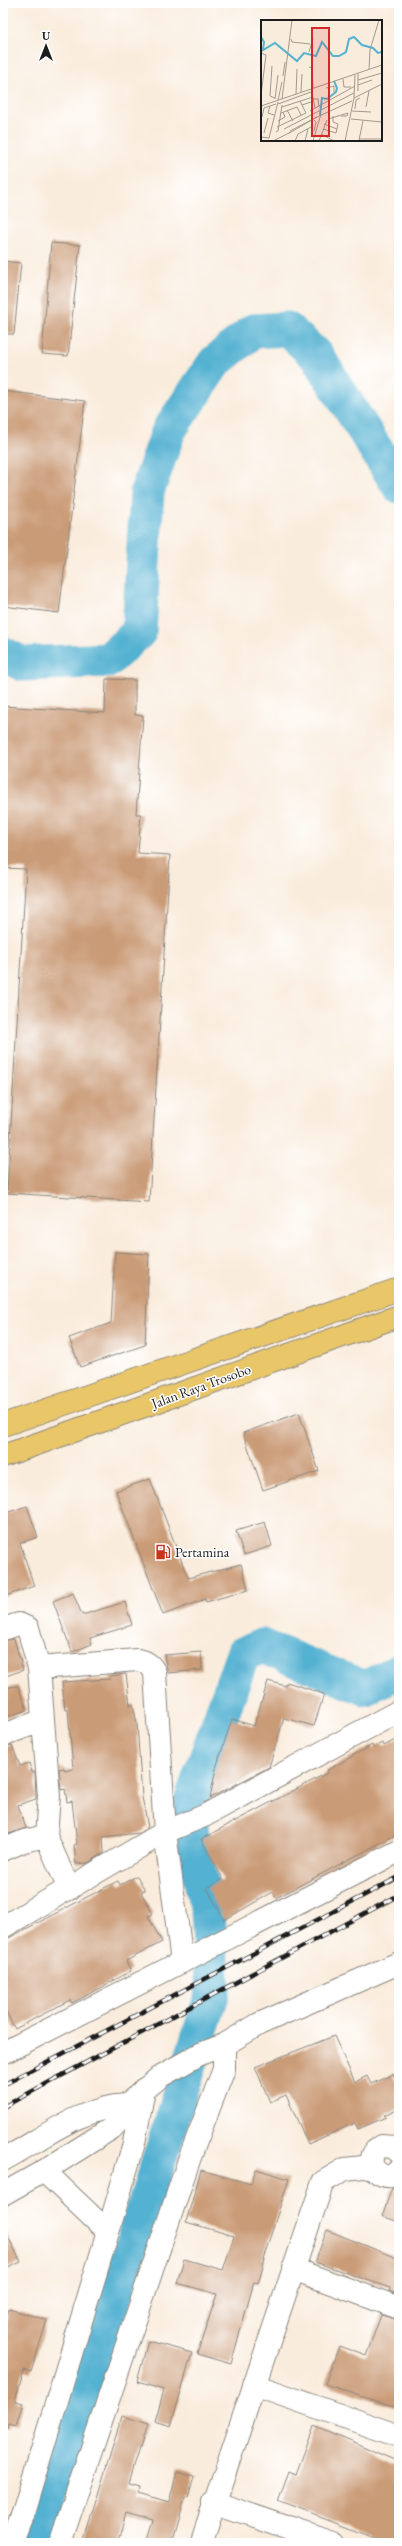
<svg xmlns="http://www.w3.org/2000/svg" width="402" height="2546" viewBox="0 0 402 2546" font-family="'EB Garamond',serif">
<rect width="100%" height="100%" fill="#fff"/>
<filter id="ink" filterUnits="userSpaceOnUse"><feTurbulence type="fractalNoise" baseFrequency=".025" numOctaves="2"/><feDisplacementMap in="SourceGraphic" scale="8" xChannelSelector="R" yChannelSelector="G"/><feConvolveMatrix kernelMatrix="1 2 1 2 8 2 1 2 1" color-interpolation-filters="sRGB"/></filter>
<filter id="wash" filterUnits="userSpaceOnUse"><feTurbulence type="fractalNoise" baseFrequency=".012" numOctaves="4" result="noise"/><feDisplacementMap in="SourceGraphic" scale="16" xChannelSelector="R" yChannelSelector="G"/><feGaussianBlur stdDeviation="0.9" result="paint"/><feColorMatrix in="noise" values="0 0 0 0 0 0 0 0 0 0 0 0 0 0 0 0 0 1.4 0 .05"/><feComposite in="paint" operator="in"/></filter>
<g filter="url(#wash)">
<rect width="100%" height="100%" fill="#f9ecdc"/>
<g fill="none" stroke-linecap="round" stroke-linejoin="round">
<g stroke="#53b1d1" stroke-width="35">
<path d="M3,654L23,664L108,660L139,632L147,492L169,430L215,362L253,331L287,329L317,356L399,486"/>
<path d="M31,2543L87,2384L213,1992L208,1912L192,1842L190,1804L243,1654L262,1646L365,1688L399,1671"/>
</g>
</g>
<g id="blocks">
<g fill="#ca9b77">
<path d="M51,243L80,245L68,356L42,354Z"/>
<path d="M3,261L21,263L14,334H3Z"/>
<path d="M3,391L85,401L59,613L3,606Z"/>
<path d="M106,679L135,680V715L143,716L136,814H141L138,853L170,855L149,1202L7,1193L26,869L3,868V706L105,713Z"/>
<path d="M115,1252L149,1254L145,1345L80,1367L69,1338L111,1323Z"/>
<path d="M299,1413L319,1471L263,1490L243,1433Z"/>
<path d="M150,1479L188,1578L241,1564L248,1590L206,1602L205,1599L163,1615L116,1491Z"/>
<path d="M27,1506L38,1537L20,1543L34,1586L3,1597V1514Z"/>
<path d="M265,1522L272,1546L244,1555L236,1531Z"/>
<path d="M73,1593L82,1615L125,1602L132,1625L90,1638L92,1644L72,1652L53,1601Z"/>
<path d="M14,1639L23,1670L3,1677V1641Z"/>
<path d="M201,1652L202,1670L168,1673L164,1655Z"/>
<path d="M126,1674L130,1705L133,1704L137,1724L142,1797L148,1827L139,1833L103,1837L104,1853L88,1863L76,1864L74,1845L77,1844L72,1801L67,1802L65,1789L61,1790L59,1769L64,1768L65,1771L73,1769L68,1709L65,1710L62,1682L110,1679V1676Z"/>
<path d="M268,1681L286,1686L287,1682L324,1694L314,1726L284,1718L269,1767L210,1798L216,1768L232,1719L254,1726Z"/>
<path d="M18,1686L27,1710L3,1718V1688Z"/>
<path d="M399,1738V1833L276,1898L273,1892L224,1920L207,1888L223,1879L201,1839L327,1773L326,1771L372,1745L373,1748L382,1743L384,1746Z"/>
<path d="M12,1745L20,1766L29,1763L32,1772H35L36,1799L18,1805L26,1828L3,1836V1747Z"/>
<path d="M137,1876L145,1890L141,1892L153,1914L148,1916L162,1942L126,1961L131,1971L72,2003L70,2000L15,2029L3,2006V1941L108,1886L118,1881L120,1885Z"/>
<path d="M334,2036L355,2082L367,2076L371,2084L393,2074L399,2086V2108L384,2115L386,2117L358,2129L355,2123L308,2144L286,2095L270,2102L255,2067Z"/>
<path d="M256,2169L289,2179L263,2259H265L258,2283L254,2282L231,2364L197,2354L217,2294L177,2283L184,2259L223,2270L234,2236L186,2222L201,2170L251,2184Z"/>
<path d="M399,2186V2222L382,2216L392,2188Z"/>
<path d="M3,2227L21,2262L3,2270Z"/>
<path d="M327,2230L399,2259V2295L389,2291L390,2288L315,2262Z"/>
<path d="M9,2309L47,2320L31,2372L24,2370L15,2401L23,2403L16,2426L9,2424L8,2429L3,2428V2331Z"/>
<path d="M381,2315L399,2320V2409L325,2384L339,2346L366,2356Z"/>
<path d="M148,2341L192,2353L171,2426L155,2421L164,2390L137,2382Z"/>
<path d="M122,2416L148,2424L141,2447H139L128,2484L139,2487L138,2493L169,2502L177,2472L194,2477L188,2499L185,2498L172,2543H147L154,2521L126,2513L117,2543H83Z"/>
<path d="M314,2426L399,2462V2543H390L356,2531L278,2501L289,2471L296,2474Z"/>
</g>
</g>
</g>
<g filter="url(#ink)">
<use href="#blocks" fill-opacity="0" stroke="#8a847c" stroke-width="1"/>
<g fill="none" stroke-linecap="round" stroke-linejoin="round">
<g stroke="#8a847c" stroke-width="24">
<g id="street">
<path d="M3,1629L19,1624L28,1628L39,1668L49,1796L46,1836L69,1889"/>
<path d="M39,1668L137,1660C146,1661 151,1664 155,1673L165,1832L182,1962"/>
<path d="M3,1735L41,1721"/>
<path d="M3,1850L24,1841L46,1836"/>
<path d="M3,1927L165,1832L204,1816L399,1711"/>
<path d="M3,2053L399,1851"/>
<path d="M126,2105L161,2076L200,2054L224,2045L259,2024L399,1963"/>
<path d="M399,2152L393,2147L381,2146C364,2156 372,2178 392,2176L399,2170"/>
<path d="M3,2160C42,2139 81,2107 126,2105L122,2117L112,2128L44,2171L3,2194"/>
<path d="M108,2232L134,2143L144,2089"/>
<path d="M293,2269L399,2308"/>
<path d="M254,2385L399,2436"/>
<path d="M213,2502L333,2543"/>
<path d="M11,2543L23,2513L108,2232L44,2171"/>
<path d="M60,2543L190,2157L224,2069V2045"/>
<path d="M201,2543L323,2182L345,2169L372,2166"/>
</g>
</g>
<g stroke="#8a847c" stroke-width="24">
<g id="highway">
<path d="M3,1425L399,1289"/>
<path d="M3,1456L399,1316"/>
</g>
</g>
<use href="#street" stroke="#fff" stroke-width="22"/>
<use href="#highway" stroke="#e9c769" stroke-width="22"/>
<g stroke="#1c1c1c" stroke-width="4.5">
<g id="rail">
<path d="M3,2085L399,1877"/>
<path d="M3,2107L399,1895"/>
</g>
</g>
<use href="#rail" stroke="#fff" stroke-width="3" stroke-dasharray="9" stroke-linecap="butt"/>
</g>
</g>
<defs>
<g id="fuel-bare" transform="scale(1.2)"><path d="M-5.5-6h7V0h2V4h1.3V-2.5L3-4.5l.8-.8L6-3V5H2.5V1h-1V6h-7ZM-4.2-4.7v3.2H.2V-4.7Z" fill="#c8321e" stroke="#fff" stroke-width="2.5" paint-order="stroke"/></g>
</defs>
<g fill-rule="evenodd">
<use href="#fuel-bare" x="163" y="1552"/>
</g>
<g text-anchor="middle" stroke-width="3" stroke-linejoin="round" paint-order="stroke">
<g font-size="14" fill="#1c1c1c" stroke="#fff">
<text transform="translate(201 1386) rotate(-20)" y="5">Jalan Raya Trosobo</text>
</g>
<g font-size="14" fill="#1c1c1c" stroke="#fff" text-anchor="start">
<text x="175" y="1557">Pertamina</text>
</g>
</g>
<g transform="translate(261 20)">
<rect width="121" height="121" fill="#f9ecdc"/>
<path fill="none" stroke="#53b1d1" stroke-width="2" d="M0,17L3,22L2,30L14,23L36,41L43,33L55,36L61,22L72,36H78L85,32L88,19L93,17L101,25L112,28L117,33L121,32M59,95L61,78L66,79L75,72L76,68L73,61"/>
<path fill="none" stroke="#a1998f" stroke-width="1" d="M30,19L31,22L49,24M48,32L52,18M0,33L5,35L0,75M11,46L9,76L14,78M48,47L51,48L52,68M108,49L109,30L118,0M22,56L24,42M82,59L83,67H90M97,60L121,53M97,65L111,60M65,68L73,66V72M97,71V54M40,72L41,54M35,74L36,49M93,78L121,64M14,79L17,55M21,79L31,0M52,79H57L58,87M17,80L21,62M39,81L45,93M17,84L50,72M41,85L53,81M0,86L121,45M9,86L7,93L13,95M21,87L52,77L54,88M105,87L108,71M94,89L95,80L99,78M26,90L32,101M49,91L94,66M91,91L110,92M20,93L36,87L40,95M1,97L3,88L15,84M56,97L91,81M67,99L87,93L86,96H80M90,99L121,102M53,100L55,102L53,111M17,101L24,97L22,92M63,104L76,109M16,107L45,93M23,109L93,73M62,109L75,113L77,104L72,102V96M29,111L56,97L30,112M15,112L17,111L21,85M3,113L7,98M60,114L73,121M0,117L8,118L17,82M98,119H121M98,120L102,101M12,121L30,112L28,113M34,121L37,114L50,107M44,121L47,109M52,121L60,94M58,121L66,100M84,121L93,78L94,55"/>
<path fill="#d62828" fill-opacity="0.15" stroke="#d62828" stroke-width="2" d="M51,8H68V116H51Z"/>
<rect width="121" height="121" fill="none" stroke="#1c1c1c" stroke-width="2"/>
</g>
<rect width="402" height="2546" fill="none" stroke="#fff" stroke-width="16"/>
<g transform="translate(46 46)" stroke="#ffffff" stroke-width="3" paint-order="stroke">
<path d="M0-3L7 15L0 10L-7 15Z" fill="#1c1c1c"/>
<text y="-6" font-size="11" font-weight="bold" text-anchor="middle" fill="#1c1c1c">U</text>
</g>
</svg>
